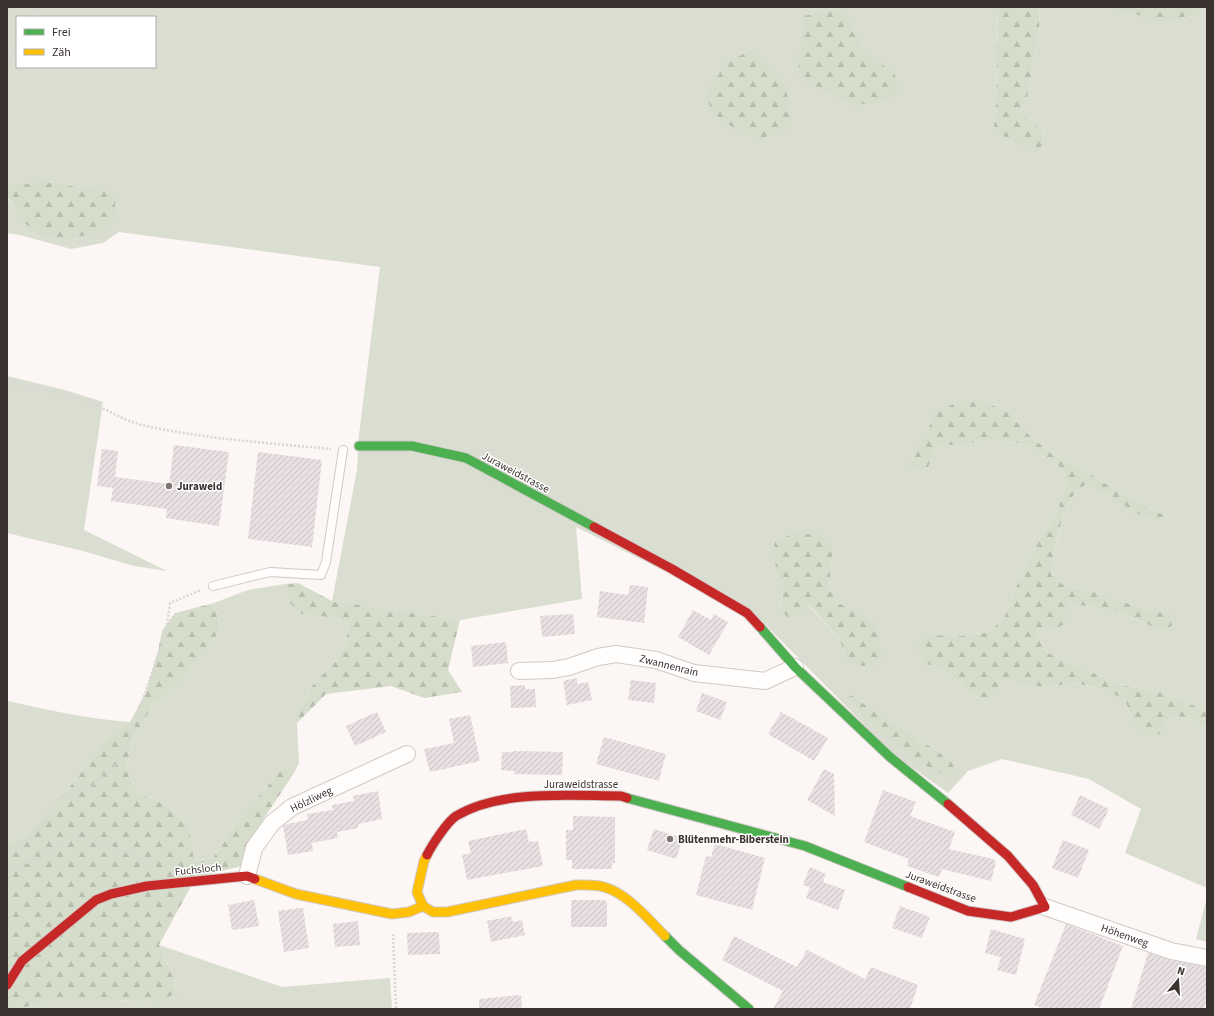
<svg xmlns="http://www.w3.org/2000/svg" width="1214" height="1016" viewBox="0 0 1214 1016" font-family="'Source Sans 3',sans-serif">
<defs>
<pattern id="forest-firs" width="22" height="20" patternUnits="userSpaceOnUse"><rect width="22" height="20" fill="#d6ddca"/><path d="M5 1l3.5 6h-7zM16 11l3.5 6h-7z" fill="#b9beae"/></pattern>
<pattern id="building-hatch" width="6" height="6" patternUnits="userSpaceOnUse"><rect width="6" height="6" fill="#e7dfe1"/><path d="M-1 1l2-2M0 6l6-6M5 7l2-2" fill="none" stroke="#c7c0c1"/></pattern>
</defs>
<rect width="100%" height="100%" fill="#fcf6f4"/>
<g fill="#d9ded0" fill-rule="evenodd">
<path d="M7,7H998L996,104L994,127L1041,151L1044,132L1020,111L1027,99L1039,28L1040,7H1111L1128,11L1201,14L1198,7H1207V713L1193,705L1156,691L1113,684L1103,677L1046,652L1037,634L1038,628H1058L1066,604L1080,605L1123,614L1165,632L1167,614L1142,608L1090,591L1065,586L1051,576C1054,553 1061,508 1077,491C1079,489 1082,487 1085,485L1161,520L1166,516L1119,492L1079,467L1051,453L1029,435L934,414L926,434L927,469L937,449L944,445H961L989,440L1019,443L1042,454L1067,472L1065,489L1057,511L1038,542L1017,585L1004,618L989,632L961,636L931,665L951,675L970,694L989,702L1004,678L1023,684L1043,687L1075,683L1105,690L1125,700L1133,723L1169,716L1184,717L1207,726V888L1125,853L1141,809L1089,779L1002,759L968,771L948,793L892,753L759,618L576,527L582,599L460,620L332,601L357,470L359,435L380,267L119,232L103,243L71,249L20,235L7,233V197L24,223L7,196ZM17,17H155V67H17ZM833,547L829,588L838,603L858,612L846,657L839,638L808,605L799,613L781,610L783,592L779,583L778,573ZM851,695L880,715L912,734L951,761L861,712L848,700Z"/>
<path d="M7,376L65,390L103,402L84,530L167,571L134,566L83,551L7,533Z"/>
<path d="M285,584L290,603L300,614L336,618L348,624L346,644L333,665L320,677L312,686L303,704L295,713L294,721L297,723L299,763L294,773L283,768L236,823L213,858L193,861L188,823L166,805L137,792L126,769L132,742L152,706L183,679L221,629L214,603L248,590Z"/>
<path d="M7,701C48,710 88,719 130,722L106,739L66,792L26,835L7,844Z"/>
<path d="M1207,897V942L1196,939Z"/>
<path d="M159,945L282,987L390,978L392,1009H19L48,1000H117L157,1002L177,992L174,979Z"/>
</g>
<g fill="url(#forest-firs)">
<path d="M998,7H1040L1039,28L1027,99L1020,111L1044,132L1041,151L1006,138L994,127L996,104Z"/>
<path d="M1111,7H1198L1201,14L1159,21Z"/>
<path d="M837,9L850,22L863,53L894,72L899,90L882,102L854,105L829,91L811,85L798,71L804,16Z"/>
<path d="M752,50L786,88L792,125L761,139L734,128L713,114L706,96L726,62Z"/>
<path d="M41,182L99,190L116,196L113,223L97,233L65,239L41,234L24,223L7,196L9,186Z"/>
<path d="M959,401L985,402L1007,412L1029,435L1051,453L1079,467L1119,492L1166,516L1161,520L1140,515L1109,496L1085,485C1082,487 1079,489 1077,491C1061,508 1054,552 1051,575L1065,586L1090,591L1142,608L1168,614L1172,625L1165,632L1123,614L1080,605L1066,604V622L1058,628H1038L1037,634L1046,652L1103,677L1113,684L1156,691L1193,705L1207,713V726L1184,717L1169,716L1159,735L1139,733L1133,723L1125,700L1105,690L1076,683L1043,687L1023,684L1004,678L989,702L970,694L951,675L931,665L923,664L919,645L928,635L961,636L989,632L1004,618L1017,585L1038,542L1057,511L1065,489L1066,472L1042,454L1019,443L989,440L961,445H944L937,449L927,469H911V465L926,434L934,414Z"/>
<path d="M794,533L822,535L833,547L829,588L838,603L858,612L876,625L881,652L880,658L871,666H862L846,657L839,638L809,605L799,613L787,617L781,610L783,592L779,583L773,550L775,542Z"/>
<path d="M298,583L332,601L460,620L448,670L462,692L424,698L391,686L326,694L297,723L294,721L295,713L303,704L312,686L320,677L333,665L346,644L348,624L336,618L300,614L290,603L285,584Z"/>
<path d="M214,603L221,629L183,679L152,706L132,742L126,769L137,792L166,805L188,823L194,861L213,858L236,823L283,768L294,773L253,835L242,866L196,877L159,945L174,979L177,993L157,1002L117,1000H48L19,1009H7V844L26,835L66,792L106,739L130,722L146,692L158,651L162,631L175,613Z"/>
<path d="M851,695L880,715L912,734L951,761L956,772L948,777L920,763L884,735L847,699Z"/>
</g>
<g fill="url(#building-hatch)">
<path d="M174,445L229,452L219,526L166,518L167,509L111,501L113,488L97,486L102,449L118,451L115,477L169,484Z"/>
<path d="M258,452L322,460L312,547L248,539Z"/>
<path d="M630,585L648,587L644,623L597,617L600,591L628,595Z"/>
<path d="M693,610L711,620L714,614L728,622L709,655L678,637Z"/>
<path d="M573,614L575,634L542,637L540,616Z"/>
<path d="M506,642L508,663L473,667L471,646Z"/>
<path d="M577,678V684L588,682L592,700L567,705L563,681Z"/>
<path d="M631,680L656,683L654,703L628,700Z"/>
<path d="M525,685V689H535L536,707L511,708L510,686Z"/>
<path d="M702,693L727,702L720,720L696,711Z"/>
<path d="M377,712L386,732L355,746L346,726Z"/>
<path d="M781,712L828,738L814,761L768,734Z"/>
<path d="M470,715L480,761L430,772L424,749L454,743L449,719Z"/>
<path d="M604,737L666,754L659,781L596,764Z"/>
<path d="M514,751L563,752L562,775L514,774V771L501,770L502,752H514Z"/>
<path d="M824,769L834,774L835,816L807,800Z"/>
<path d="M883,790L916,802L910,816L955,832L949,849L993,859L996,862L991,881L942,869L939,877L907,866L909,859L864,842Z"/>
<path d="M378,791L382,819L358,824V828L337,832L338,838L312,843L313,851L288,855L283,826L287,824L308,820L307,814L333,810L332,805L354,801L353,796Z"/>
<path d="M1080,795L1109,809L1099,829L1071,815Z"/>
<path d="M573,816L615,817V863H612V869H572V860H566V830H573Z"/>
<path d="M526,829L529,842L538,841L543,866L467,880L462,855L471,853L468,841Z"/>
<path d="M654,829L683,838L676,859L647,850Z"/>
<path d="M1063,840L1089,850L1078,878L1052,868Z"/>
<path d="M715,844L765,858L752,910L696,895L706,856L711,857Z"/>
<path d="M810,867L826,874L823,882L845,890L838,910L806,898L810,887L803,885Z"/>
<path d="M254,900L259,926L232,930L228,905Z"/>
<path d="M571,900H604L607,902V927H571Z"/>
<path d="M900,906L930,917L922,938L892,928Z"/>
<path d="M300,908H303L309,948L284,952L278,911Z"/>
<path d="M511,916L513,922L522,920L525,935L491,942L487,921Z"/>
<path d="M358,921L360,945L335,947L333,924Z"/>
<path d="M1066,924L1123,946L1099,1009H1044L1034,1005Z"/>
<path d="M991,929L1025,939L1016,975L997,970L1001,957L985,953Z"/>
<path d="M439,932L440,954L408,955L407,933Z"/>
<path d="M734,936L797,967L807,950L865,979L871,967L918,985L910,1009H773L783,991L722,960Z"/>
<path d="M1148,953L1169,960L1207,967V998L1204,1009H1131Z"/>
<path d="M521,995L522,1009H479V999Z"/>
</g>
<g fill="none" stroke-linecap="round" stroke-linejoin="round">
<g stroke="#d1c9c7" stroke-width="10">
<path id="lane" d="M213,586L270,572L321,575L326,562L343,450"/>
</g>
<g stroke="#d1c9c7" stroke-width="18">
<g id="street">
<path d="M519,671L553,670L569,667L598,657L616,654L656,660L694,673L765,681L795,667"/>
<path d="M247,876L254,848L272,823L292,807L407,754"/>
<path d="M1045,907L1171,951L1207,958"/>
</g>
</g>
<g stroke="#d1c9c7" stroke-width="11">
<g id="fast">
<path d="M359,446H412L466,458L594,527"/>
<path d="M760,627L795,667L890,757L948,804"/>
<path d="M627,798L805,846L908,887"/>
<path d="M665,936L679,950L749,1009"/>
</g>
</g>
<g stroke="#d1c9c7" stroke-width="11">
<g id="slow">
<path d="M427,855L424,861L417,892L423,906L433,912H447L576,885C585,885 595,884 604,887C627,893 649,920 665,936"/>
<path d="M255,879L296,894L392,914L409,912L423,906"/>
</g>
</g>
<g stroke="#d1c9c7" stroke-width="11">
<g id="jam">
<path d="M594,527L672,569L747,613L760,627"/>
<path d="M427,855C432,845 447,822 456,816C501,789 570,796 621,796L627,798"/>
<path d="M908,887L968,911L1011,917L1045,907L1033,885L1008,856L948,804"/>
<path d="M7,985L22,961L96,900L111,894L147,886L247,876L255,879"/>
</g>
</g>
<g stroke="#d9d7d6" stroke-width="2.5" stroke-dasharray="2 2" stroke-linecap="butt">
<path d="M30,17L37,7"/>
<path d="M7,69L17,42"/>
<path d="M7,381C34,387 60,392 86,401C105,408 122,420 142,425C204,439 268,443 331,449"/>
<path d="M7,858L28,839L58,800L93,785L112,770L127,746L166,632L170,603L201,590"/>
<path d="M7,870C16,867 25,864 33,860C46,854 57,841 71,840C94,837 131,854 150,865"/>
<path d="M393,934L396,1009"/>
</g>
<use href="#lane" stroke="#fffefd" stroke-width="8"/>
<use href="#street" stroke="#fffefd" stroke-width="16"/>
<use href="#fast" stroke="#4caf50" stroke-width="9"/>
<use href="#slow" stroke="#ffc107" stroke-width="9"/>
<use href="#jam" stroke="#c62828" stroke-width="9"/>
</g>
<g fill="#7f7673" stroke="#fff" stroke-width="1.5">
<circle cx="169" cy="486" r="4"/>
<circle cx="670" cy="839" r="4"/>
</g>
<g text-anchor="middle" stroke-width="3" stroke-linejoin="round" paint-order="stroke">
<g font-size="11" fill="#3b312e" stroke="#fff">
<text transform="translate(516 472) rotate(28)" y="4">Juraweidstrasse</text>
<text transform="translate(669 665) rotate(14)" y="4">Zwannenrain</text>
<text x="581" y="788">Juraweidstrasse</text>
<text transform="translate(311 799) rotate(-26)" y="4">Hölzliweg</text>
<text transform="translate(198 869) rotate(-6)" y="4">Fuchsloch</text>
<text transform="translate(941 886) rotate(20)" y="4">Juraweidstrasse</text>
<text transform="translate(1125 935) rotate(19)" y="4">Höhenweg</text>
</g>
<g font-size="11" font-weight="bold" fill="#3b312e" stroke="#fff" text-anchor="start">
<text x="177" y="490">Juraweid</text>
<text x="678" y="843">Blütenmehr-Biberstein</text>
</g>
</g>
<rect width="1214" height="1016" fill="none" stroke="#3b312e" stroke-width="16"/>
<rect x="16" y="16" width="140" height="52" fill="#ffffff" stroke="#b1adab"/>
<rect x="24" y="29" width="20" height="6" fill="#4caf50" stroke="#b1adab"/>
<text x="52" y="36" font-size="12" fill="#3b312e">Frei</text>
<rect x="24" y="49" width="20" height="6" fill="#ffc107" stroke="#b1adab"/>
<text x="52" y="56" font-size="12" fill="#3b312e">Zäh</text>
<g transform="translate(1178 980) rotate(18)" stroke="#ffffff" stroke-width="3" paint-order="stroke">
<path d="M0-3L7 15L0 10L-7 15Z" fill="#3b312e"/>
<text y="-6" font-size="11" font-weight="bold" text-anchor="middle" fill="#3b312e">N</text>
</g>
</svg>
